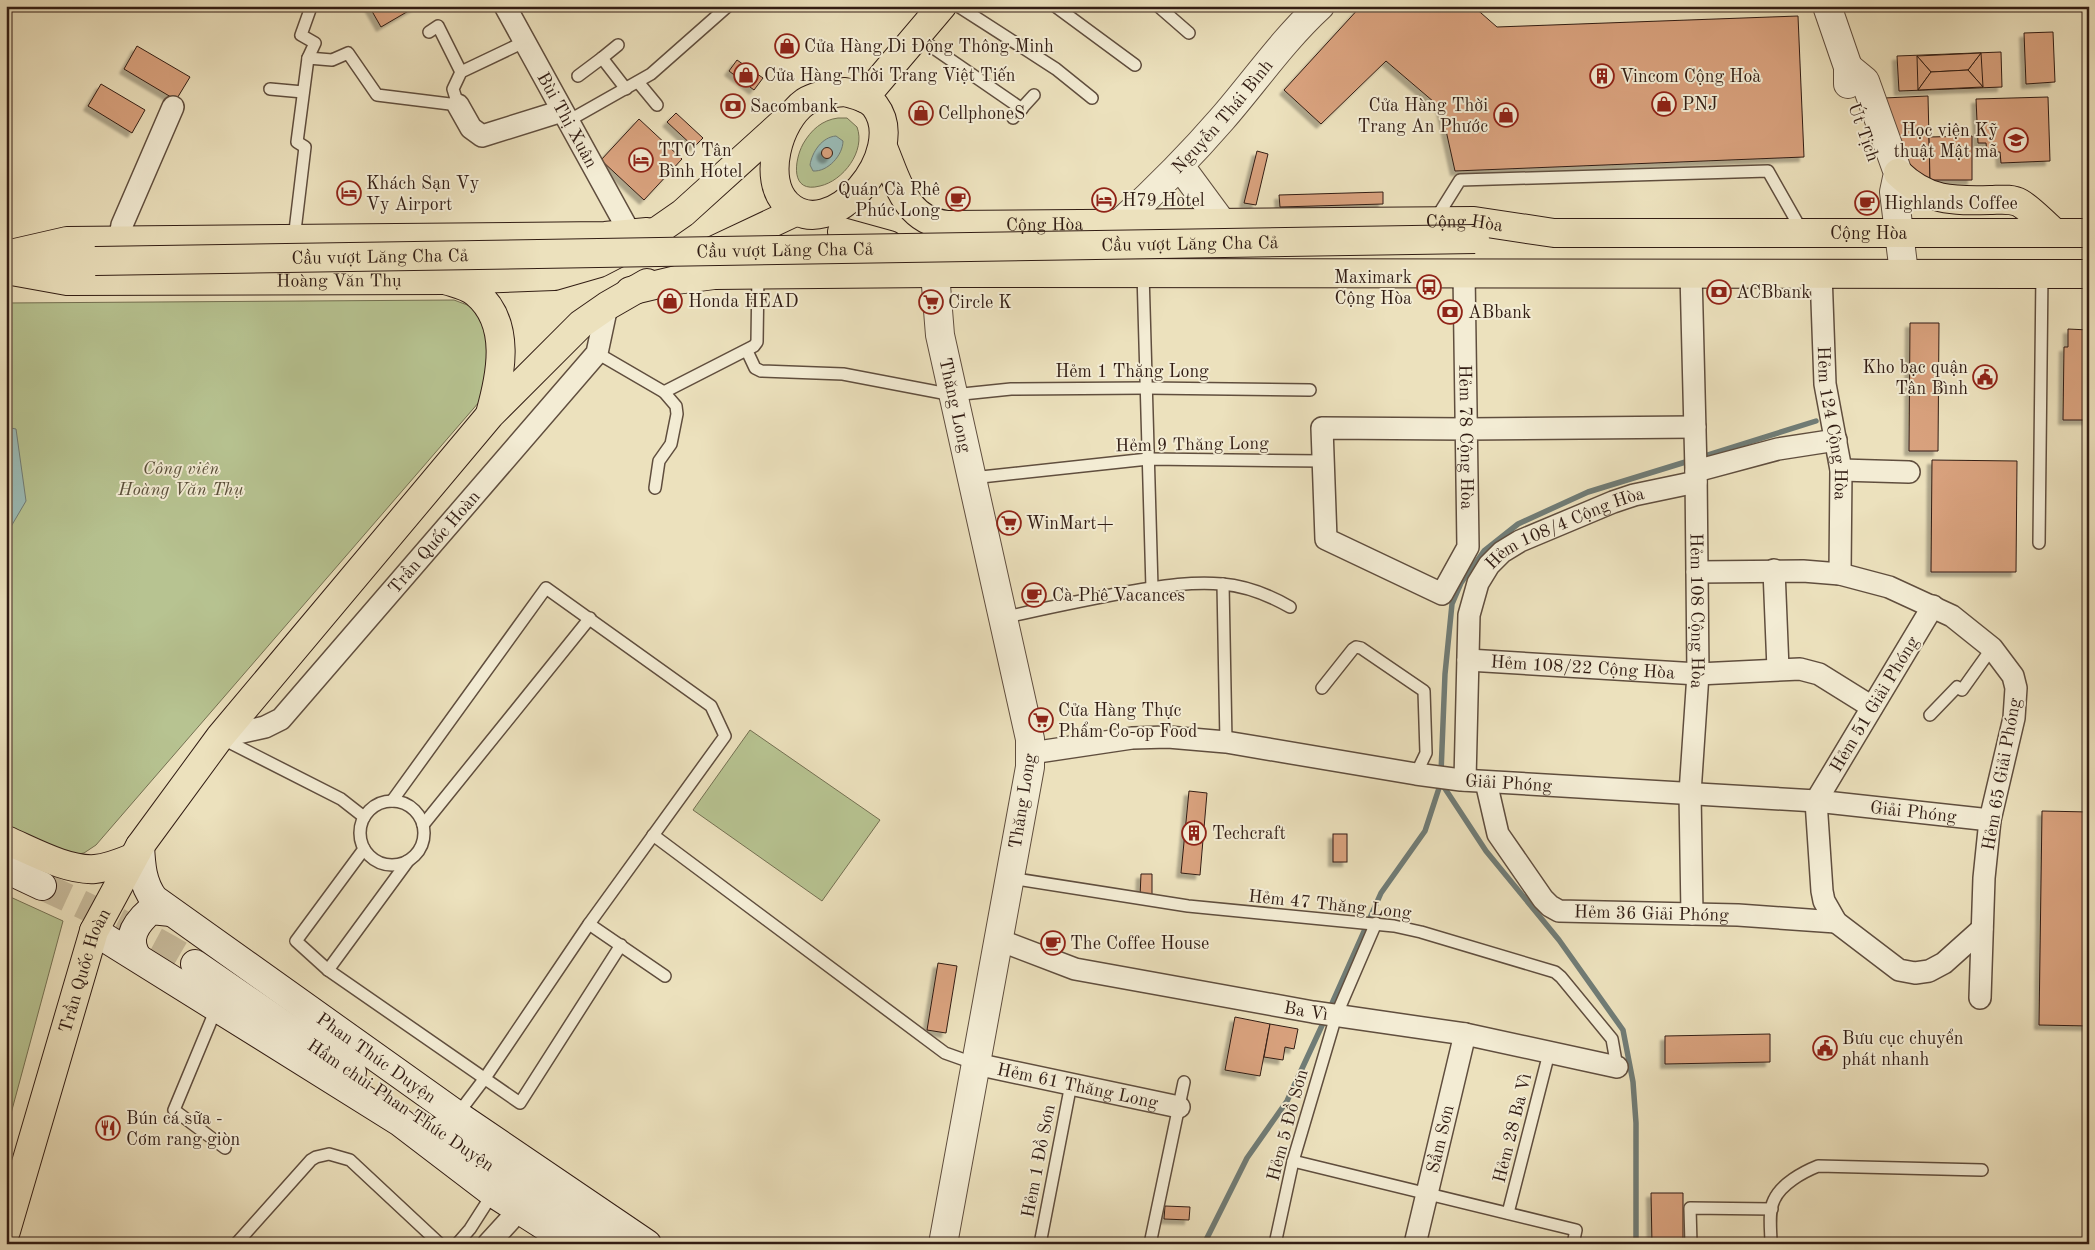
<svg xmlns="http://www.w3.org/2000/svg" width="2095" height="1250" viewBox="0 0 2095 1250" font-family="'Old Standard TT',serif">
<defs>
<filter id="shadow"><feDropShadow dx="-4.5" dy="4.5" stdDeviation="1" flood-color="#0004"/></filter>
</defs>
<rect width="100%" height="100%" fill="#ece1bd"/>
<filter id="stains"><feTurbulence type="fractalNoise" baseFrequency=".004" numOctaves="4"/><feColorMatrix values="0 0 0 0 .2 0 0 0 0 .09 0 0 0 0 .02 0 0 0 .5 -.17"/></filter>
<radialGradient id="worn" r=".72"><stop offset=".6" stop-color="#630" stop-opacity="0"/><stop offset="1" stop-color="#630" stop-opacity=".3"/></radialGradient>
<g fill="#b7c391" stroke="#747052">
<path d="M838,118H847L857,127C866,151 843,181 820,186C790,194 794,161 803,144C811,130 822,120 838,118Z"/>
<path d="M454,300L470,306L492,333L486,394L96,845L84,853L73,855L6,828V303Z"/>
<path d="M750,730L880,820L822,901L693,810Z"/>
<path d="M6,895L63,921L6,1132Z"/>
</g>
<g fill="#9abcb8" stroke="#707c76">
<path d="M836,136L843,141C843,155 828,172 813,171L810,165C812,152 822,137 836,136Z"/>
<path d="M6,427L16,429L26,501L9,530H6Z"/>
</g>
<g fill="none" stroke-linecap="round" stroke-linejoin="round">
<g stroke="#707c76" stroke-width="5.5">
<path d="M1701,457L1816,421"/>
<path d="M1441,773L1445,674L1452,604L1461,583L1484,551L1518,524L1588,492L1692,460"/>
<path d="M1442,784L1486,851L1559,940L1623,1030L1633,1082L1636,1123V1244"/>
<path d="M1329,1010L1381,893L1425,831L1441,782"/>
<path d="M1204,1244L1247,1158L1287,1101L1325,1019"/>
</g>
</g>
<g fill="#d9a27e" stroke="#321d14" filter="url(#shadow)">
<path d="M369,6H417L381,27Z"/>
<path d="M1361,6H1473L1497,27L1798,16L1804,157L1455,171L1441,108L1386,61L1321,124L1284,90Z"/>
<path d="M2053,32L2055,82L2026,84L2024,33Z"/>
<path d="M137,46L190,77L176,100L124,69Z"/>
<path d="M2001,52L2002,87L1899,91L1897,56Z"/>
<path d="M1981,53L1983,87L1968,70Z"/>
<path d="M1981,53L1968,70L1931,72L1917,56Z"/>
<path d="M1917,56L1931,72L1918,90Z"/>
<path d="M737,60L763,78L754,90L729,71Z"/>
<path d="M1968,70L1983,87L1918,90L1931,72Z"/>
<path d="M101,84L145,110L132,133L88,106Z"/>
<path d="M1928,96L1930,180H1909L1884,98Z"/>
<path d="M2048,97L2050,161L2001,163L2000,152H1987L1986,143H1978L1976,99Z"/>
<path d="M676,113L703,138L694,147L667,122Z"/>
<path d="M639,119L682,159L644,200L601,160Z"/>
<path d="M1972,136V180H1930L1929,137Z"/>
<circle cx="827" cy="153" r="5.5"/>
<path d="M1257,151L1268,154L1256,205L1244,203Z"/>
<path d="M1383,192V204L1280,207L1279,195Z"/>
<path d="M1910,323H1939L1938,451H1909Z"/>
<path d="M2068,329L2089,330V420H2063L2064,347H2068Z"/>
<path d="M1932,460L2017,461L2016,572H1931Z"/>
<path d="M1189,791L1207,793L1200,875L1181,873Z"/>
<path d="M2042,811L2089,812V1026L2039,1025Z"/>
<rect x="1333" y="834" width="14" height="28"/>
<path d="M1141,874H1152V897H1140Z"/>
<path d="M938,963L957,966L946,1033L927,1030Z"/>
<path d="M1235,1017L1270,1024L1260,1076L1225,1070Z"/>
<path d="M1270,1024L1298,1029L1294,1049L1285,1047L1283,1060L1264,1057Z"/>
<path d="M1770,1034V1062L1665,1064V1036Z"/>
<path d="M1651,1193H1683V1244H1652Z"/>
<path d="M1165,1206L1190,1207L1189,1220L1164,1219Z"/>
</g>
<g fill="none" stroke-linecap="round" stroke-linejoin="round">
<path stroke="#c7ba9b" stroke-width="28" stroke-dasharray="28 14" stroke-linecap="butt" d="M42,886C94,910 146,934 195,964"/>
<g stroke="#604e3e" stroke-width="14">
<g id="service">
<path d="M958,6L1056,69L1092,98"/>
<path d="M1055,6L1135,65"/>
<path d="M1158,6L1189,33"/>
<path d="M429,32L438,26L461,72"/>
<path d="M916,36L1022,109"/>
<path d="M308,58L332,60L348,53L377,95L458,105L453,89L461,72L524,42"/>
<path d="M602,58L618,45"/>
<path d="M578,76L602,58L626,89"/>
<path d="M638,82L657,105"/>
<path d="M270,89L303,92"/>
<path d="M1013,118L1034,95"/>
<path d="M568,121L651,74L728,6"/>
<path d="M1435,220L1460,180L1768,171L1802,231"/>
<path d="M294,239L305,147L297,142L308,58L315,43L301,35L311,7"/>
<path d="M1143,273L1152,588"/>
<path d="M747,351L755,368L761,371L843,374L953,395L1011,389L1146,388L1310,390"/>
<path d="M597,353L664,392L676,406L677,414L671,444L659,461L655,488"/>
<path d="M664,392L754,346L757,342L758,274"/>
<path d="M972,478L1148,459L1323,461"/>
<path d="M2039,543L2042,273"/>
<path d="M1223,584L1226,742"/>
<path d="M1003,618C1044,608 1085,600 1127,592C1158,587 1190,581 1222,584C1247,586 1269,595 1290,607"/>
<path d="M1322,688L1353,649L1356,647L1361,648L1424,691L1426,753L1416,774"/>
<path d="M1930,715L1957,687L1962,690L1992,648"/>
<path d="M221,738L341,799L364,817"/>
<path d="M392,801L546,588L711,706L725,736L589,924L485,1078L457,1115"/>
<circle cx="392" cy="833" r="32"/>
<path d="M423,825L590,618"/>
<path d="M653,835L945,1053L976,1064"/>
<path d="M364,849L296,941L328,970L520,1103L621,945"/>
<path d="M1010,878L1188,906L1394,926L1421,932L1555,972L1561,977L1612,1039L1617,1067"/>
<path d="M589,924L665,976"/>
<path d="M328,970L408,861"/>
<path d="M216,1009L174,1110L225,1148"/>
<path d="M1293,1161L1576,1230L1573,1244"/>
<path d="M1508,1213L1549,1053"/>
<path d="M236,1244L311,1160L316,1157L329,1154L350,1160L440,1244"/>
<path d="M457,1244L470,1229L493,1193"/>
<path d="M1040,1244L1071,1084"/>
<path d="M1150,1244L1184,1082"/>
<path d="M1275,1244L1293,1161L1336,1016L1376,923"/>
<path d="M1691,1244L1690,1208L1772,1209"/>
<path d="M1771,1244C1771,1230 1768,1212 1774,1200C1781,1184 1803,1172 1818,1166L1982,1170"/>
</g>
</g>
<g stroke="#604e3e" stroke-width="24">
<g id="minor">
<path id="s1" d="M505,6L631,235"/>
<path d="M458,105L471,128L482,136L562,111"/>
<path d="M119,241L122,225L173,107"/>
<path id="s2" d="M1464,273L1468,547L1442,594L1326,539L1322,428L1467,429L1695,427"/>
<path id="s3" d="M1691,273L1696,471L1698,674L1690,793L1692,914"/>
<path id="s4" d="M1821,273L1825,384L1841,470L1840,574"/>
<path d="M1841,470L1909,472"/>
<path d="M1696,471L1778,449L1836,440"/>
<path d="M1774,570L1778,669"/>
<path d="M1697,572L1803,571L1840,574L1889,587L1952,616L1992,648L2013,676L2016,688L2014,718L1990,820L1984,878L1980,998"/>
<path d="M1933,606L1816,801L1822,891L1824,901L1836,922L1899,970L1915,973L1929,971L1944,963L1982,929"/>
<path id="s5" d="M1468,660L1698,674L1800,669L1819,674L1872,707"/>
<path id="s6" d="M220,737L265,727L281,719L597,353L607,306"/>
<path id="s7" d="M1031,753L1132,738L1168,737L1226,742L1416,774L1461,780L1816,801L1990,820"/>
<path id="s8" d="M1465,780L1469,615L1478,583L1489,565L1502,552L1520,541L1613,502L1634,495L1696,482"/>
<path id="s9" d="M1486,782L1498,834L1543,899L1550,906L1559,911L1738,915L1836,922"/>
<path id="s10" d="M999,940L1075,969L1313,1012L1465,1034L1617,1067"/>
<path id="s11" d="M976,1064L1179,1107"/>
<path d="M488,1244L520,1209"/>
<path id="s12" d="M1415,1244L1465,1034"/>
</g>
</g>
<g stroke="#604e3e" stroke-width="30">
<g id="tertiary">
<path d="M1827,6L1848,67V84"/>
<path d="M1848,67L1865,81L1898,173L1894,192L1904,273"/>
<path d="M1180,166L1222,223"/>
<path id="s13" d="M1120,223C1156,190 1190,156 1222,119C1255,81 1283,40 1320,6"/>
<path id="s14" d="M935,273L940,335L1030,739V767L943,1244"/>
</g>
</g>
<g stroke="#321d14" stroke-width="30">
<g id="secondary">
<path id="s15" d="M140,846C141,865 142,883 154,899L457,1115L647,1244"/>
<path d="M6,869L42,886"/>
<path d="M94,931L400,1122L493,1193L573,1244"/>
<path d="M137,957C125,938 136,923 151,910L171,912"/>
<path d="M195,964L352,1072"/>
<path d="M440,1131L609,1244"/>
</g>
</g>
<g stroke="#321d14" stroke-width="30">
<g id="primary">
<path d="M845,92C855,95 868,97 875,106C910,152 830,247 787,204C762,180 778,121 805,102C816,95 831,93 845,92Z"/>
<path d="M864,98L942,6"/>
<path id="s16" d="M883,147C897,180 905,221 947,225L1474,221L1554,233H2089"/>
<path d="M1898,173C1927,201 1952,201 1990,200C1999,200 2011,198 2020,203C2032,210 2044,224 2055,233"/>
<path d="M842,232L889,245"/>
<path d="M708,253L795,212"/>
<path d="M6,255L67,241L605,236L647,232"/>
<path d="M29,262L95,261"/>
<path id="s17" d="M6,270L67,281L447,280L554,276L599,263L630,247L660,229L683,213L789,117"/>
<path d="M448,281C458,284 468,286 476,293C512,323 501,375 490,414"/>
<path d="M630,291L676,280L714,275L935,273L2089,274"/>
<path d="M6,840C32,851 67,871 95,869C108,868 120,863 132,858"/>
<path id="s18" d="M6,1231L94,931L140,846L220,737L490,415L581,324L607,306L647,283"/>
</g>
</g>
<use href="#service" stroke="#f3ecd4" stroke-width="11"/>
<use href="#minor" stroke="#f3ecd4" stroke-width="21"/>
<use href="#tertiary" stroke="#f3ecd4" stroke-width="28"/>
<use href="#secondary" stroke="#f3ecd4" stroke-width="28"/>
<use href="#primary" stroke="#ece1bd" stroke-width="28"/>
<g stroke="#321d14" stroke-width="30" stroke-linecap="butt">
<g id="primary-bridge">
<path id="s19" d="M95,261L1475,239"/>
</g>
</g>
<use href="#primary-bridge" stroke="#ece1bd" stroke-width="28"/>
</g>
<defs>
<g id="shop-ring" transform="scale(1.25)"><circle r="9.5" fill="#f3ecd4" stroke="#8f2418" stroke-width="1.5"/><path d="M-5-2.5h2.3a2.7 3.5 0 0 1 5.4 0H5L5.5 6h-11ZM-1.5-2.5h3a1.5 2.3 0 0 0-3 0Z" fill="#8f2418"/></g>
<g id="building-ring" transform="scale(1.25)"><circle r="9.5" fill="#f3ecd4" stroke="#8f2418" stroke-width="1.5"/><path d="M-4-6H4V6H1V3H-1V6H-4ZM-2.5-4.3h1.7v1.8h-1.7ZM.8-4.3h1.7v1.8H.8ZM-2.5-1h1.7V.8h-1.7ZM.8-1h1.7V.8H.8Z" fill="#8f2418"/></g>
<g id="bank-ring" transform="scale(1.25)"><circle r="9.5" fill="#f3ecd4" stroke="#8f2418" stroke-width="1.5"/><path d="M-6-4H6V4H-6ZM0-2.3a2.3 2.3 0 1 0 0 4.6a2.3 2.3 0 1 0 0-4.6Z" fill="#8f2418"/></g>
<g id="school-ring" transform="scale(1.25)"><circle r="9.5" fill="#f3ecd4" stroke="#8f2418" stroke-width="1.5"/><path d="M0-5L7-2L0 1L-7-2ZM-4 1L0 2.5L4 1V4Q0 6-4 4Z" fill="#8f2418"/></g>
<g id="hotel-ring" transform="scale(1.25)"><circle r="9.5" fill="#f3ecd4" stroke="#8f2418" stroke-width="1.5"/><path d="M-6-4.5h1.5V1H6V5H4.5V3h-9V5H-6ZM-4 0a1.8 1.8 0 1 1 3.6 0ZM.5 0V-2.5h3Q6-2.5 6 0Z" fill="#8f2418"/></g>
<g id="cafe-ring" transform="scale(1.25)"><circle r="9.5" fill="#f3ecd4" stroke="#8f2418" stroke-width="1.5"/><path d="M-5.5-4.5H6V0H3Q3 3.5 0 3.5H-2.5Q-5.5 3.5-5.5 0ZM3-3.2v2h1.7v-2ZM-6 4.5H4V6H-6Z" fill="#8f2418"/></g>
<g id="bus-ring" transform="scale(1.25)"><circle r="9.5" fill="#f3ecd4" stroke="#8f2418" stroke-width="1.5"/><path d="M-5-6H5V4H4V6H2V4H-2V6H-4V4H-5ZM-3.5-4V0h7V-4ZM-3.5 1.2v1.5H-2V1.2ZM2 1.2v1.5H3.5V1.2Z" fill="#8f2418"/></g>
<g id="supermarket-ring" transform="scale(1.25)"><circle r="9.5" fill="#f3ecd4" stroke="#8f2418" stroke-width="1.5"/><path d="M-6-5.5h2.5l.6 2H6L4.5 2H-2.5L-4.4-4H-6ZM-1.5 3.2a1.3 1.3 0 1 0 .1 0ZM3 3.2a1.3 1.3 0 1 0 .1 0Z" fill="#8f2418"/></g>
<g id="civic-ring" transform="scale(1.25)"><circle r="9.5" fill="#f3ecd4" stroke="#8f2418" stroke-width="1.5"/><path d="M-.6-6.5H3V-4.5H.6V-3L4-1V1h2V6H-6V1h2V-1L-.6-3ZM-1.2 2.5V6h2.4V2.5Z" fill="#8f2418"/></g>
<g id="restaurant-ring" transform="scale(1.25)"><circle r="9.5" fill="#f3ecd4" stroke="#8f2418" stroke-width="1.5"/><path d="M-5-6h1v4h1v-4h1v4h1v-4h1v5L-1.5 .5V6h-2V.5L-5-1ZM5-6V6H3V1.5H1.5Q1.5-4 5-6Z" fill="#8f2418"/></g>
</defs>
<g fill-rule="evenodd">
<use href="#shop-ring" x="787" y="46"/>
<use href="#shop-ring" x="746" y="75"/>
<use href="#building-ring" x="1602" y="76"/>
<use href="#shop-ring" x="1664" y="104"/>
<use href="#bank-ring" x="733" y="106"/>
<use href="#shop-ring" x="921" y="113"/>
<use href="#shop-ring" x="1506" y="115"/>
<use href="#school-ring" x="2016" y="140"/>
<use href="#hotel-ring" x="641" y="160"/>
<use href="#hotel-ring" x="349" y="193"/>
<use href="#cafe-ring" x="958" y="199"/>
<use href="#hotel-ring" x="1104" y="200"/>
<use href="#cafe-ring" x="1867" y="203"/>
<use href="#bus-ring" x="1429" y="287"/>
<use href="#bank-ring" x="1719" y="292"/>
<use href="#shop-ring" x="670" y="301"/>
<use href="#supermarket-ring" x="931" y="302"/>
<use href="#bank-ring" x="1450" y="312"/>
<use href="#civic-ring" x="1985" y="377"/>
<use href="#supermarket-ring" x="1009" y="523"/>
<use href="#cafe-ring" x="1034" y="595"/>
<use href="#supermarket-ring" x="1041" y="720"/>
<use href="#building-ring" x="1194" y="833"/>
<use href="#cafe-ring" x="1053" y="943"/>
<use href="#civic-ring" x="1825" y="1048"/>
<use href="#restaurant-ring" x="108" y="1128"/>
</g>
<g text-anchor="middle" stroke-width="4" stroke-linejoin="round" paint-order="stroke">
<g font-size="18" fill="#321d14" stroke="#f3ecd4" text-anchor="start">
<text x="804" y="52">Cửa Hàng Di Động Thông Minh</text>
<text x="764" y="81">Cửa Hàng Thời Trang Việt Tiến</text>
<text x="1620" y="82">Vincom Cộng Hoà</text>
<text x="1682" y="110">PNJ</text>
<text x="1488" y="111" text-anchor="end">Cửa Hàng Thời<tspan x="1488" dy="21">Trang An Phước</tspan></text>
<text x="750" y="112">Sacombank</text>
<text x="938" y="119">CellphoneS</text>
<text x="1998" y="136" text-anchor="end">Học viện Kỹ<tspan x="1998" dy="21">thuật Mật mã</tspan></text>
<text x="658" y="156">TTC Tân<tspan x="658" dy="21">Bình Hotel</tspan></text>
<text x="366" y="189">Khách Sạn Vy<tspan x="366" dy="21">Vy Airport</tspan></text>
<text x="940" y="195" text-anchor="end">Quán Cà Phê<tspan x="940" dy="21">Phúc Long</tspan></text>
<text x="1122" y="206">H79 Hotel</text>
<text x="1884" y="209">Highlands Coffee</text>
<text x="1412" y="283" text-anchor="end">Maximark<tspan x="1412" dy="21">Cộng Hòa</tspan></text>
<text x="1736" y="298">ACBbank</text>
<text x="688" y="307">Honda HEAD</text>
<text x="948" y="308">Circle K</text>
<text x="1468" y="318">ABbank</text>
<text x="1968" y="373" text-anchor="end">Kho bạc quận<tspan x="1968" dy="21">Tân Bình</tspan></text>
<text x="1026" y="529">WinMart+</text>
<text x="1052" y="601">Cà Phê Vacances</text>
<text x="1058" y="716">Cửa Hàng Thực<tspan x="1058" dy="21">Phẩm Co-op Food</tspan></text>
<text x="1212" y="839">Techcraft</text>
<text x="1070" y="949">The Coffee House</text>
<text x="1842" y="1044">Bưu cục chuyển<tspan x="1842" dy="21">phát nhanh</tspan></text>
<text x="126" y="1124">Bún cá sữa -<tspan x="126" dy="21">Cơm rang giòn</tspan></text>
</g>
<g font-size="18" fill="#321d14" stroke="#f3ecd4">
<text dy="6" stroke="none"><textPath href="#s13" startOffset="148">Nguyễn Thái Bình</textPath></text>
<text dy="6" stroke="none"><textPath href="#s1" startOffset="130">Bùi Thị Xuân</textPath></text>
<text transform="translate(1864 132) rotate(70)" y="6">Út Tịch</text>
<text dy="6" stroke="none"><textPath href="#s16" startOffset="205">Cộng Hòa</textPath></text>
<text dy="6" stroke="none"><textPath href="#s16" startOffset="625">Cộng Hòa</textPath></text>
<text dy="6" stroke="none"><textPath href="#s16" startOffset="1030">Cộng Hòa</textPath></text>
<text dy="6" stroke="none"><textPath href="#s19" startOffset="1095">Cầu vượt Lăng Cha Cả</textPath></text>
<text dy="6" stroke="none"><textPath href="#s19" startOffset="690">Cầu vượt Lăng Cha Cả</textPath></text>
<text dy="6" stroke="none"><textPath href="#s19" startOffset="285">Cầu vượt Lăng Cha Cả</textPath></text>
<text dy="6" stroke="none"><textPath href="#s17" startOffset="334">Hoàng Văn Thụ</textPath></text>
<text x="1132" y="377">Hẻm 1 Thăng Long</text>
<text dy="6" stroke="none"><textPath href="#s14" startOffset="134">Thăng Long</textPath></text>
<text dy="6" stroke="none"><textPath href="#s4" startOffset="151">Hẻm 124 Cộng Hòa</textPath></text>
<text dy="6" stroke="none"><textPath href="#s2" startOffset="164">Hẻm 78 Cộng Hòa</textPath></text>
<text transform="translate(1192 444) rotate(-1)" y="6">Hẻm 9 Thăng Long</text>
<text dy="6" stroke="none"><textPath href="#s8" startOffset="305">Hẻm 108/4 Cộng Hòa</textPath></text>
<text dy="6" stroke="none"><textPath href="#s6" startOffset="298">Trần Quốc Hoàn</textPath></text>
<text dy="6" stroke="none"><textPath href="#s3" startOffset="338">Hẻm 108 Cộng Hòa</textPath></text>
<text dy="6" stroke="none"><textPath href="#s5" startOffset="115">Hẻm 108/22 Cộng Hòa</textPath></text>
<text transform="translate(1874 704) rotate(-59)" y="6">Hẻm 51 Giải Phóng</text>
<text transform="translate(2001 774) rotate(-80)" y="6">Hẻm 65 Giải Phóng</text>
<text dy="6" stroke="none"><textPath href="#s7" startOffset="482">Giải Phóng</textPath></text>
<text transform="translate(1022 801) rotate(-81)" y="6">Thăng Long</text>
<text dy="6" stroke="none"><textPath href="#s7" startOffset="888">Giải Phóng</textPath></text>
<text transform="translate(1330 904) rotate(6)" y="6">Hẻm 47 Thăng Long</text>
<text dy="6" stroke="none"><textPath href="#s9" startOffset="245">Hẻm 36 Giải Phóng</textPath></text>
<text dy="6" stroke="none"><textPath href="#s18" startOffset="272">Trần Quốc Hoàn</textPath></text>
<text dy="6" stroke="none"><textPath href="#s10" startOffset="316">Ba Vì</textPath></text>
<text dy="6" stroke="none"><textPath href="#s15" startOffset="329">Phan Thúc Duyện</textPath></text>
<text dy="6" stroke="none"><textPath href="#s11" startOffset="104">Hẻm 61 Thăng Long</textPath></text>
<text transform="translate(401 1105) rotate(34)" y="6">Hầm chui Phan Thúc Duyện</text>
<text transform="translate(1287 1125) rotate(-75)" y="6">Hẻm 5 Đồ Sơn</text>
<text transform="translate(1512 1128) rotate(-76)" y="6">Hẻm 28 Ba Vì</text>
<text dy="6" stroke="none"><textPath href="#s12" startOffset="108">Sầm Sơn</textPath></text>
<text transform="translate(1038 1161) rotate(-79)" y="6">Hẻm 1 Đồ Sơn</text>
</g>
<g font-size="18" font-style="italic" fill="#5a4f3a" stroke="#f3ecd4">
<text x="181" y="474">Công viên<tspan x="181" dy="21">Hoàng Văn Thụ</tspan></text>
</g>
</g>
<rect width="2095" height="1250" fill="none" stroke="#ece1bd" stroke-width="25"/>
<rect x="8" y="8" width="2080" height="1235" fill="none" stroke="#321d14" stroke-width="2.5"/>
<rect x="12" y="12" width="2070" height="1225" fill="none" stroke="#321d14"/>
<rect width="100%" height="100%" filter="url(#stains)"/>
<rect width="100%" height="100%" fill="url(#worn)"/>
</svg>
